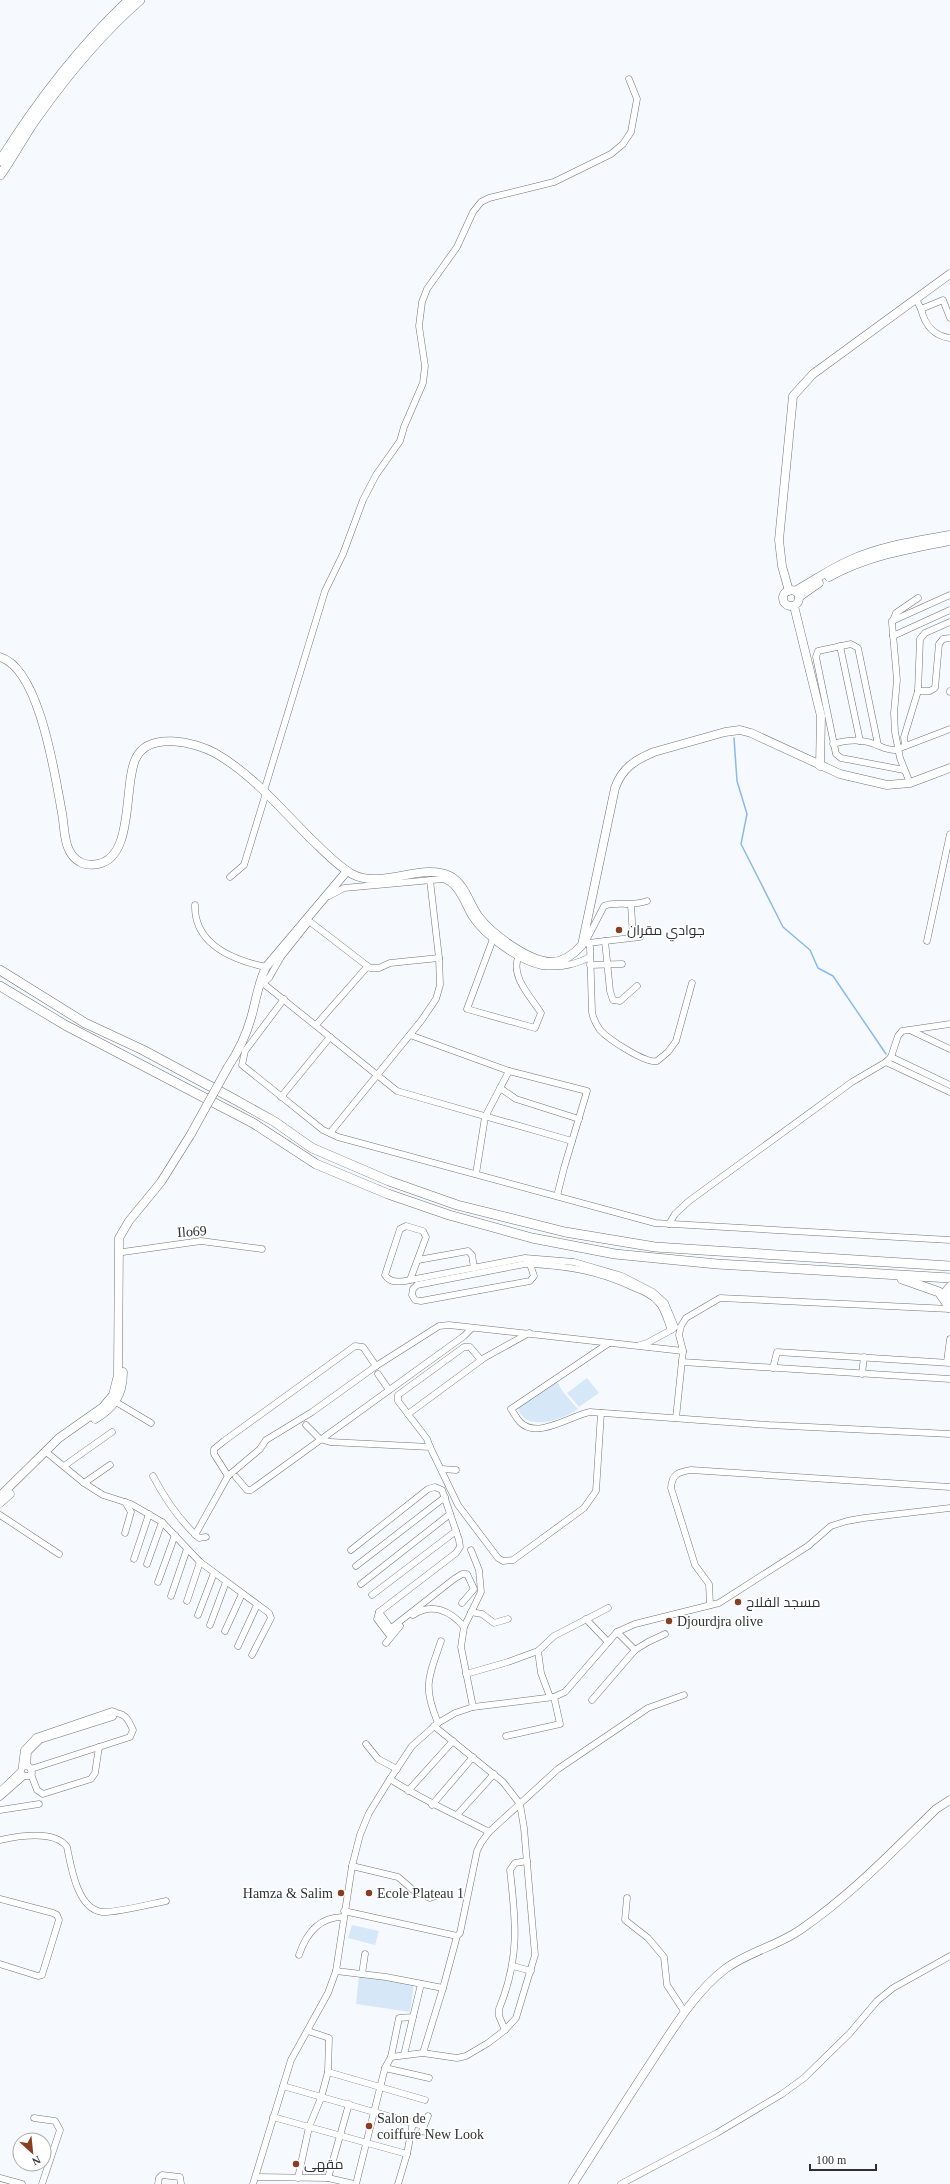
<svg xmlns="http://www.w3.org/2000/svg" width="950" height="2184" viewBox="0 0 950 2184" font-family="'Times New Roman',Cairo,serif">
<rect width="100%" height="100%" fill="#f6fafe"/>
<g fill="#d6e7f8">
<path d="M587,1378L599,1393L579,1407L567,1393Z"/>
<path d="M556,1380L563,1392L578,1409C563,1420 525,1433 518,1408Z"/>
<path d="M352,1925L379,1931L375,1945L348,1938Z"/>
<path d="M359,1975L414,1983L410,2012L356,2004Z"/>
</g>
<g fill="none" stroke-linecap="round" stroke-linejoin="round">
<path stroke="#8db9ea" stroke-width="1.5" d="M734,738L737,781L747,814L741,844L783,927L810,950L818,968L833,976L886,1054"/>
<g stroke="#707479" stroke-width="7">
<g id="minor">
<path d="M916,299L921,309L943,300L950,318"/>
<path d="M921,309C925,325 933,336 950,338"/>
<path d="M892,621L950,595"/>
<path d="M893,636L950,610"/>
<path d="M840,646L860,741"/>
<path d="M918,691H930L935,688L939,644L943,639L950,638"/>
<path d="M950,691V692"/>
<path d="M833,744C846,740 861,739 874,744C881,746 886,750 895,750L950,729"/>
<path d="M878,745L858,648L851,644L818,651L816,657L836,754L841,758L904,770"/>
<path d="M905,746L904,737L918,691L920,639L925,633L950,622"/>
<path d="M910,783L900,758L895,732L894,713L897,680L892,623L896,613L918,598"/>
<path d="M264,791L325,591L343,554L363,500L376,475L400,441L404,427L423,383L425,366L419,326L422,302L427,289L457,247L473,212L481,202L489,198L554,182L611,154L623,144L631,132L637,99L629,79"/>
<path d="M230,877L244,865L266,793"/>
<path d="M329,896L344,888L443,879C459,884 464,904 472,917C484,936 520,962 542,966C559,968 575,965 590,957"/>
<path d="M195,905C194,945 233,960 266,967"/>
<path d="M631,905L633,937"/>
<path d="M309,921L370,968H379L390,963L439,958"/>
<path d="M585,937L590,947L592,1012C593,1019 596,1024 600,1030C608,1039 646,1064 657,1061L668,1052L676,1041L692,983"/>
<path d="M493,939L467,1009L535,1028L541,1013C531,997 509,975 519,956"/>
<path d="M587,939L604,906C615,901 631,907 647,901"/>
<path d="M605,941L610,991L613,1000L620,1001L637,986"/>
<path d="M927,941L950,834"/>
<path d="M588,943L640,937"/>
<path d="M590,965L622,964"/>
<path d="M264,984L397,1091L572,1141"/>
<path d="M259,987L269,978L281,957L308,923"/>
<path d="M284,999L245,1051L242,1065L323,1130L338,1137L655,1223L950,1240"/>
<path d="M316,1025L367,967"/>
<path d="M912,1031L950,1049"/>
<path d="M410,1035L509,1071L587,1091L564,1168L557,1196"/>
<path d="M891,1057L950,1085"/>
<path d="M886,1062L950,1092"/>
<path d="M500,1088L516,1099L579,1119"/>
<path d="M281,1097L330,1037"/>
<path d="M330,1133L421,1021L436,999L440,985L439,958L430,880"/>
<path d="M476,1174L485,1117L509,1071"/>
<path d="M669,1224L675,1214L689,1201L852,1082L886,1062L891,1057L898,1036L902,1031L950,1024"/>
<path d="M123,1252L201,1241L262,1249"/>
<path d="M418,1260L468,1251L472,1255L474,1268"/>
<path d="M530,1261V1264C569,1266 599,1271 635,1288C643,1291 652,1295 658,1302C665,1309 667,1321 671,1330"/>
<path d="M525,1264H530L534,1276L530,1281L421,1301L415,1300L412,1295L413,1289L417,1285Z"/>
<path d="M410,1280C402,1282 390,1284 385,1275L400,1229L406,1226L423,1231L426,1237L410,1280L525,1258L574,1262L622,1276L653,1292L665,1303L675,1327"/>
<path d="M609,1343L511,1409C514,1413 516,1418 520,1422C537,1440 572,1415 590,1412L769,1425L950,1434"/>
<path d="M640,1345L647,1343L673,1329"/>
<path d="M682,1362L950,1379"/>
<path d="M947,1362L950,1339"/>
<path d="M773,1368L777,1352L950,1363"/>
<path d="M378,1374L389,1390"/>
<path d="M862,1374L864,1357"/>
<path d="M116,1402L151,1423"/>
<path d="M408,1414L484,1358L529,1333"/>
<path d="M676,1418L683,1351L679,1335L681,1326L686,1318L720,1298L950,1309"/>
<path d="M306,1425L320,1439L330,1442L430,1447L458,1505L498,1558L503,1561L513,1560L584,1508L596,1491L601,1413"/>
<path d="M430,1447L427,1439L398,1401V1395L464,1347H470L481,1360"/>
<path d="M45,1451L84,1483L103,1495L131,1504L162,1522L200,1562L269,1613L271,1618L252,1655"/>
<path d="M64,1466L112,1432"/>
<path d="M442,1469L456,1470"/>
<path d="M153,1476C165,1499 180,1521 199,1538L206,1537"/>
<path d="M228,1476L214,1454V1449L224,1441L355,1346L363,1347L376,1366"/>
<path d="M236,1477L247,1490H251L464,1336L472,1328"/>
<path d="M84,1483L110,1465"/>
<path d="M0,1515L59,1554"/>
<path d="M125,1533L131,1512L125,1502"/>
<path d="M195,1535L228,1476L260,1449L266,1440L312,1412L376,1366L439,1326L449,1325L683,1351"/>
<path d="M351,1550L428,1489L435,1487L442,1490L459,1540L460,1547L456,1553L379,1612L377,1619L390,1636"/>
<path d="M471,1550L479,1570L481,1592L464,1627L461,1647L473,1707"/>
<path d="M134,1559L149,1514"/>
<path d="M147,1564L162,1522"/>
<path d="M356,1566L445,1497"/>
<path d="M158,1582L175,1535"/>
<path d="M361,1584L450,1514"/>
<path d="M372,1595L456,1531"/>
<path d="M171,1596L187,1549"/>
<path d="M187,1601L200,1562"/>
<path d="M710,1605L709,1584L695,1565L671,1488C672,1474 678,1472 691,1470L950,1487"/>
<path d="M379,1612L392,1630"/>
<path d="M471,1612L482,1614L494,1623L508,1619"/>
<path d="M198,1615L214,1573"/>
<path d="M413,1615C432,1602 451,1611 464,1627"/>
<path d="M586,1619L608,1642"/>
<path d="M210,1625L226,1582"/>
<path d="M390,1629L454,1579L462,1574H467L474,1589L462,1603"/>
<path d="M225,1631L242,1594"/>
<path d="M617,1632L635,1650"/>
<path d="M386,1643L400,1626"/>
<path d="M238,1646L257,1605"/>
<path d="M538,1651L541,1673L550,1697"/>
<path d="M466,1674L508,1662L538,1651L554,1636L608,1608"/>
<path d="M592,1700L635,1650L648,1642L665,1634"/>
<path d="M438,1723C422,1685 429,1677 441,1641"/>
<path d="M506,1736L560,1724L554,1697"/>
<path d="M366,1744L378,1759L397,1769"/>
<path d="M23,1766L30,1767L32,1773L29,1776H24L21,1773L24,1750L36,1737L112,1711L115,1712L113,1717L40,1740L28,1752L27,1766"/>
<path d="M31,1769L130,1737L133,1730C129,1721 126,1714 116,1713"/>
<path d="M31,1774L37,1790L43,1794L91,1779L95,1773L99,1747"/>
<path d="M390,1779C422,1800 455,1814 489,1832"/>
<path d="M0,1791L20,1772"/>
<path d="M408,1791L453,1741"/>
<path d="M0,1797L24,1776"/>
<path d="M432,1805L473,1757"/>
<path d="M0,1810L39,1804"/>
<path d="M457,1815L494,1774"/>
<path d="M0,1840C18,1836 55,1830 67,1847C71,1866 77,1909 102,1912C114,1913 151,1904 166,1901"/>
<path d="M352,1866L398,1877L413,1890L430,1898L438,1895"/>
<path d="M627,1898L625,1920L648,1938L664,1957L667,1985L684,2011"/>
<path d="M0,1899L53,1913L57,1915L59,1920L42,1975L38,1976L0,1964"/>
<path d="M344,1911L457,1936L460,1933L477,1851L481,1843L489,1832L558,1769L648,1708L684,1695"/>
<path d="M299,1955C306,1934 319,1917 343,1917"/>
<path d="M513,1966L531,1971"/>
<path d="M336,1971L386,1977L443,1988"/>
<path d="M362,1974L365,1954"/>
<path d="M505,2030L499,2016V2009C520,1958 516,1922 510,1870L515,1863L527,1861"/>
<path d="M423,2053L443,1988L457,1936"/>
<path d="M404,2055L413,2017"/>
<path d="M391,2057L423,2053L457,2058L466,2056L488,2043L505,2030L516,2018L535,1955L524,1828L520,1804L503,1782L434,1726"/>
<path d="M385,2068L429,2078"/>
<path d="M328,2072L425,2100"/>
<path d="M283,2086L423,2126"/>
<path d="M428,2116L422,2131L430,2133"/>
<path d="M273,2117L407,2154"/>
<path d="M34,2118L55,2121L60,2130L42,2184"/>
<path d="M256,2177L328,2178L354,2184"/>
<path d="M0,2178L22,2184"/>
<path d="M298,2178L309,2127L321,2098L328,2072L329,2038L308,2031"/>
<path d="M328,2178L349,2104"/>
<path d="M158,2184L159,2178L162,2175L180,2177L181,2184"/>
<path d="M253,2184L291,2060L328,1993L336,1971L352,1866L360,1835L369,1813L390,1779L412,1746L438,1723L455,1713L473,1707L554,1697L565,1692L617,1632L635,1624L719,1603L808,1546L831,1526L847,1521L864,1518L950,1508"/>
<path d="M356,2184L385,2068L391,2057L399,2018L413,2017L421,1984"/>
<path d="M398,2184L407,2154L413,2122"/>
<path d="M621,2184L717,2133L782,2094L804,2078L850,2033L877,2001L893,1988L950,1956"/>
</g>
</g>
<g stroke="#707479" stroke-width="9">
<g id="major">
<path d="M829,577C867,556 908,549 950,541"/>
<circle cx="791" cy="598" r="8"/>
<path d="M789,591L782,566L779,540L793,396L813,374L950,274"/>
<path d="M795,591C813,581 830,569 848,561C880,546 916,541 950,535"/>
<path d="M799,597L819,583"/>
<path d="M794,606L821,716L820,766"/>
<path d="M0,657C40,669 55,776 62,813C65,829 63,853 80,862C85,865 92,865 98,864C135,857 123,783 136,758C149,731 195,742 215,753C252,774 280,808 310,838C323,850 336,865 352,874C381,890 423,862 450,876C466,885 469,904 479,917C492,934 528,961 551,962C564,962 574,954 582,945L615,788C622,768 635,760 654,752L725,732L740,730L751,733L840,774L887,785L910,783L950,768"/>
<path d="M228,1067C238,1052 246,1036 251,1018C256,1001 258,983 266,967L347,871"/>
<path d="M95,1419C114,1408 123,1395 123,1372"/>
<path d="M0,1496L59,1438L103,1407L113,1395L118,1375L119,1238L129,1221L161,1182L191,1134"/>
<path d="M0,1503L10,1494"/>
<path d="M573,2184C599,2143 625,2102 652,2061C673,2029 694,1993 725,1969C748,1952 777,1946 800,1930C851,1895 892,1852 936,1809L950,1800"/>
</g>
</g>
<g stroke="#707479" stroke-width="10">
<g id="highway">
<path d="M0,161C37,102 78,48 129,0"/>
<path d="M0,175C14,156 24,135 38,116C68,74 101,34 140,0"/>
<path d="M0,970L85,1023L143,1050L232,1098L275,1122L312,1148L389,1181L457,1205L565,1232L655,1247L950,1266"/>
<path d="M0,986L65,1025L253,1123L316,1164L388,1194L449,1215L532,1238L615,1254L717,1264L950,1278"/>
<path d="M902,1279L939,1292L950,1308"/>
<path d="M949,1302L946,1292L950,1287"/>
</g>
</g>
<use href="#minor" stroke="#fff" stroke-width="6"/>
<use href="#major" stroke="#fff" stroke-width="8"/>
<use href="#highway" stroke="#fff" stroke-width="9"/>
<g stroke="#707479" stroke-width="9" stroke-linecap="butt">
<path id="major-bridge" d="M191,1134L228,1067"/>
</g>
<use href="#major-bridge" stroke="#fff" stroke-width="8"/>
</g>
<g fill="#873e22" stroke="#fff" stroke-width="1.5">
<circle cx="619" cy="930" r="4"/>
<circle cx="738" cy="1602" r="4"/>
<circle cx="669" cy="1621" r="4"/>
<circle cx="341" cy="1893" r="4"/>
<circle cx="369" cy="1893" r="4"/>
<circle cx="369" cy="2126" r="4"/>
<circle cx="296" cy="2164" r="4"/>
</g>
<g text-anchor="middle" stroke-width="3" stroke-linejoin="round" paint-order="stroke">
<g font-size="14" fill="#2f3032" stroke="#fff" text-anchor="start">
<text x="627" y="935">جوادي مقران</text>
<text x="746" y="1607">مسجد الفلاح</text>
<text x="677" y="1626">Djourdjra olive</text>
<text x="333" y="1898" text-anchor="end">Hamza &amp; Salim</text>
<text x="377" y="1898">Ecole Plateau 1</text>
<text x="377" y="2123">Salon de<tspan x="377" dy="16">coiffure New Look</tspan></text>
<text x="304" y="2169">مقهى</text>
</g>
<g font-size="14" fill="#2f3032" stroke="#fff">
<text transform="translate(192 1231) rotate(-4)" y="5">Ilo69</text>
</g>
</g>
<g transform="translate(32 2152) rotate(153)"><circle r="19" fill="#ffffff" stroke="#acacad"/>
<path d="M0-3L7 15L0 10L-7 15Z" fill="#873e22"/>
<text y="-6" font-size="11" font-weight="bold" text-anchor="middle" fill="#2f3032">N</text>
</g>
<path d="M810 2164v6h66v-6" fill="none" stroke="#2f3032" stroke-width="2"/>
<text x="816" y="2164" font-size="12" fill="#2f3032" stroke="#ffffff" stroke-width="3" paint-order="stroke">100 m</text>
</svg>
